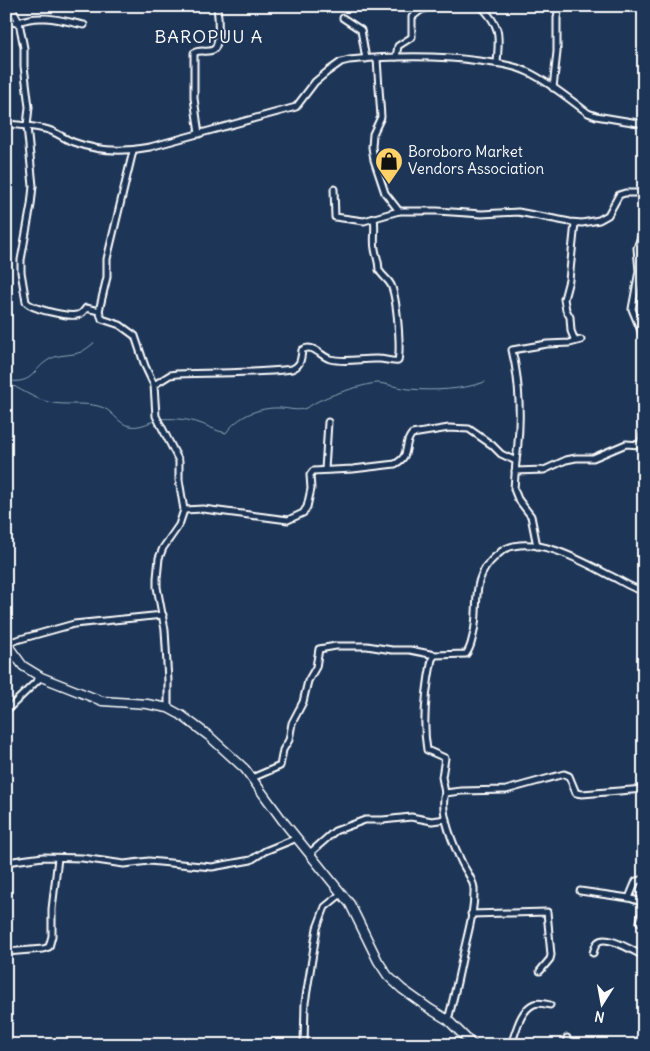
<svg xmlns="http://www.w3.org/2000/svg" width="650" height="1051" viewBox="0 0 650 1051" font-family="Delius,sans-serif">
<rect width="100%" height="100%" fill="#1d3557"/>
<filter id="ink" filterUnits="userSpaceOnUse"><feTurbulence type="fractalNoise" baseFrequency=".02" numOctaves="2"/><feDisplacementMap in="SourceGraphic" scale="10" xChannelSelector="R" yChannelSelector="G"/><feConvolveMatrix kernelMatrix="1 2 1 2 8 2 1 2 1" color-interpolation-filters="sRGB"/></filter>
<g filter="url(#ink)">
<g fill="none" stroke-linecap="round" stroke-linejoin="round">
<g stroke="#8ea8b8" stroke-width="1">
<path d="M7,381C35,384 31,370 50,359C59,354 71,356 81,352C85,350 90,346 94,343"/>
<path d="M6,382C20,389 33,398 48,402C64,406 82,402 98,406C113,409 117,424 130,426C139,428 148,423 156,420"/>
<path d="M160,419C171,418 185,419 196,422C207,425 215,431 226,433C238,416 259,407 280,408C288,408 298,412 306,408C312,405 317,401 323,399C333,394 368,383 378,383C389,384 398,388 409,389C433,391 462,390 485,382"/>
</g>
<g stroke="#fff" stroke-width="9">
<g id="street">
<path d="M11,6L19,22C39,13 64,21 84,25"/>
<path d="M481,6C502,28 499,35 497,63"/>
<path d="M343,18L361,30L366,59"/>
<path d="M6,23L19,22L24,48V66L29,107L27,126L33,186L31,205L21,260V272L26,302C32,309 67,317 77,315C81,315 83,312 86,308L99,311"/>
<path d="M396,57L398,46L412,37V17L421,10L436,6"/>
<path d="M377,59L381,117L373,134L372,147L374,160L385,193L399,211"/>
<path d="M553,88L557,52V18L558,12L562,6"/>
<path d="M6,124C19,125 32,126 45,129C55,131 63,138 73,142C97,151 125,152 150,147L296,107L315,82L327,72L341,62L349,60C392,56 436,55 479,61C496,63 513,65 528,72C549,82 569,99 588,113L596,116L644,124"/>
<path d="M199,134L194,98V53C200,49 207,53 213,50C221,46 218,14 217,6"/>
<path d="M133,151L107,259V277L99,311L102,319L120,325L135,336L145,366L154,385L156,416L179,461V480L184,510L179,525L163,548L159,558L157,578V587L165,630L168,681V708"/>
<path d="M334,189L335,217L364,221L399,211H437L482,214L518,212L570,222L582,223L599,220L608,215L619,195L625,193H644"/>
<path d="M644,228L637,248L639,271L632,309L644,338"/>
<path d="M575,341L571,331L570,317L566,310L564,299L569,280L575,223"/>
<path d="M154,385L170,375L177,374C216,372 253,374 292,369C301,365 301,359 302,350C313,343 320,356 330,359C346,363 363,358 379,359C385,359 392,362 398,361C401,347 397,298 391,285C388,279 382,276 379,270C379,261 376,256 375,249C373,240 376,229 374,218"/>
<path d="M516,461C521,424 521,387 512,350L547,344L570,343L581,340"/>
<path d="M325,470L328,422"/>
<path d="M515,471L544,470L566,460L576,458H593L626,444L640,445L644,430"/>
<path d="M184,510L203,509L288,520L303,513L307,507L311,489L310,475L313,471L353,469L395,464C412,455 402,445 412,434L449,428L469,429L492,445L501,454L516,461L514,489L518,499L531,516L537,546"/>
<path d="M6,643L74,624L163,615"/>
<path d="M6,711L41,677"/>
<path d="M252,778L280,766L283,750L289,740L292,723L303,702L308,681L316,667L319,649L336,646H367L392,650H410L435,655"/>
<path d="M445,793L442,777L445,758L427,750C422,721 426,689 432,659L435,655L466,654C471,648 471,643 473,636C481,606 468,580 496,556C499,554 502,550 505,549C537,534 585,563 613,577C623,582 632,589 644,591"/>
<path d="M310,853L335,831L365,820H383L411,817L432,821L446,819"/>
<path d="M6,862L43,857L82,858L124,864L149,861L212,867L251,860L265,851L297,838"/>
<path d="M580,891L629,898L644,903"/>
<path d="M629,898L636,881L644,879"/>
<path d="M644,903L640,922L644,924"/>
<path d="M471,914L547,912L551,955L550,959L540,971"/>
<path d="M6,952L43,949L49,947L52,936V909L58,858"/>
<path d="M593,953C594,950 595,945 598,942C607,934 634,952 644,956"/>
<path d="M448,1020C453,1001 457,983 461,964C466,939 475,913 474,888C473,879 466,871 462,863C454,846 439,812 445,793L461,791L506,790L564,774L569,776L576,793L582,794L644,789"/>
<path d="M304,1045L305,1003L317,928L325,907L342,893"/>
<path d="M511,1045C516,1032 520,1010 534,1004C539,1002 546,1004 550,1005"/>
<path d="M566,1045L567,1038"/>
</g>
</g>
<g stroke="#fff" stroke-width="11">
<path id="secondary" d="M6,643L23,666L41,677L102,701L147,704L168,708L181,715L209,736L245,769L283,821L350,904L378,961L388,976L402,989L430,1009L448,1020L473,1045"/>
</g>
<use href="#street" stroke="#1d3557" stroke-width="5"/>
<use href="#secondary" stroke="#1d3557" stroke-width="8"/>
</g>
</g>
<defs>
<g id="shop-pin" transform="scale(1.4375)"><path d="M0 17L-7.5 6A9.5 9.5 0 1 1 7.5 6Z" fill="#ffd166" stroke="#1d3557"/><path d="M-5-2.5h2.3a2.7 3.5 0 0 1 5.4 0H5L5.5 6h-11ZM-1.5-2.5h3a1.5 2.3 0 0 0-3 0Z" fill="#111"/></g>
</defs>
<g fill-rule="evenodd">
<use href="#shop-pin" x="389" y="161"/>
</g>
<g text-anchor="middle" stroke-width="4" stroke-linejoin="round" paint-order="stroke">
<g font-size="15" fill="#fff" stroke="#1d3557" text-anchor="start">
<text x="408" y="157">Boroboro Market<tspan x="408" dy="17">Vendors Association</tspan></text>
</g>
<g font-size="18" letter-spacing="1" fill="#fff" stroke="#1d3557">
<text x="209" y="43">BAROPUU A</text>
</g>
</g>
<rect width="650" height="1051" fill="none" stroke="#1d3557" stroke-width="25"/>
<rect x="12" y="12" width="625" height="1026" fill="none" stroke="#fff" stroke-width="2" filter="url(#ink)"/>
<g transform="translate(602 1004) rotate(191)" stroke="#1d3557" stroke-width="4" paint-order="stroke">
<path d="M0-4L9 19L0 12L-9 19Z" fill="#ffffff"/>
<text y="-8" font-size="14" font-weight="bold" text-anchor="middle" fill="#ffffff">N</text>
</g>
</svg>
